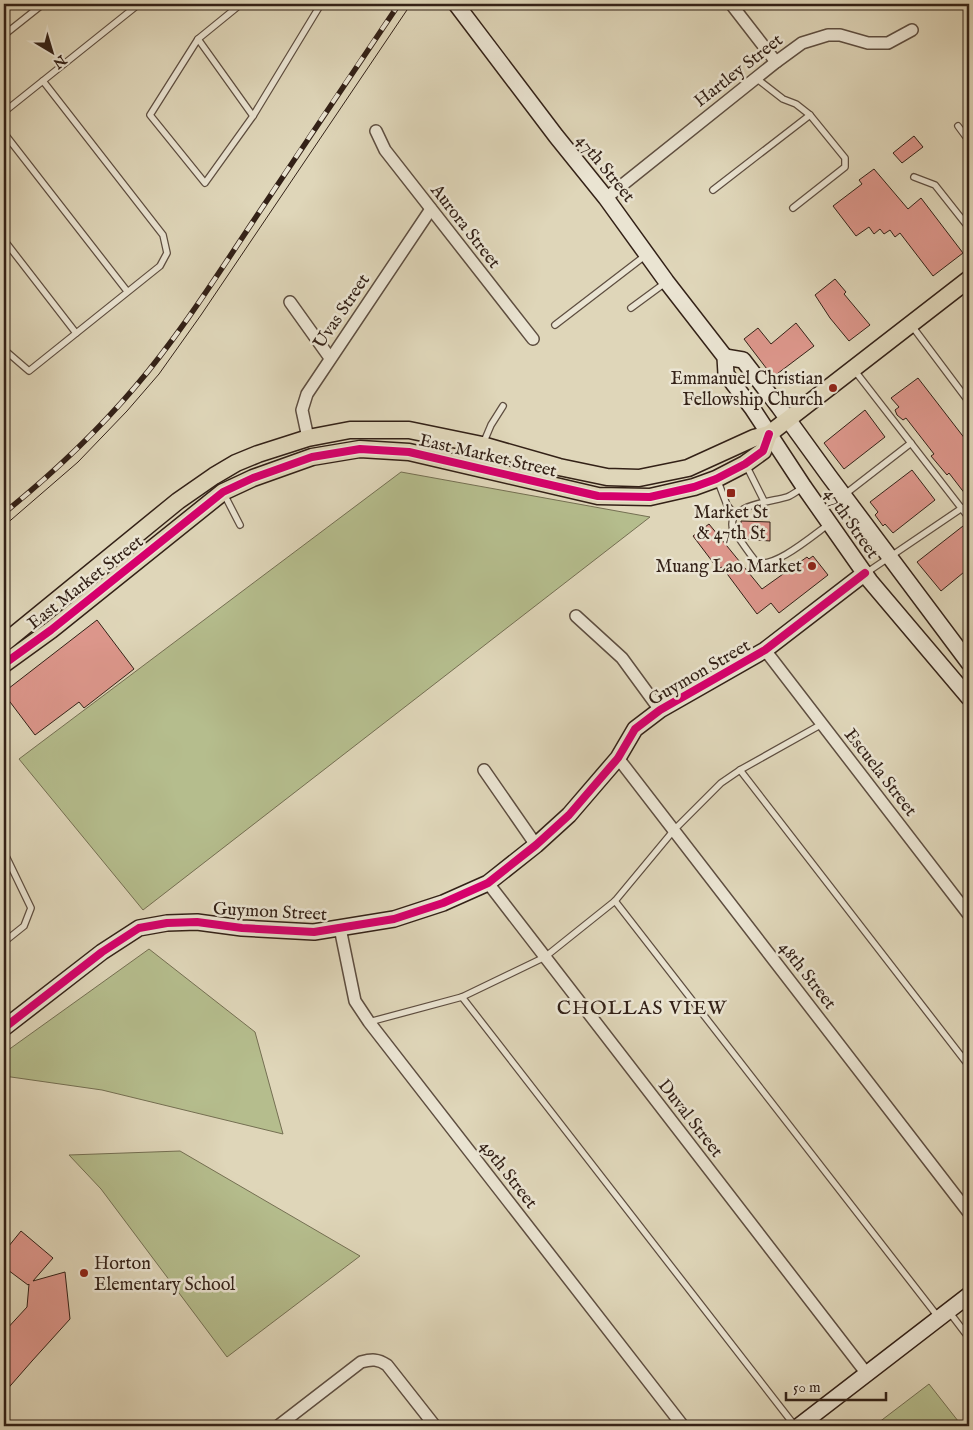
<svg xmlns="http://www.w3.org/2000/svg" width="973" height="1430" viewBox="0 0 973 1430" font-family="'IM FELL English',serif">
<rect width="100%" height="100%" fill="#dfd6b9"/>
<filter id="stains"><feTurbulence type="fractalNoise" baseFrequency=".004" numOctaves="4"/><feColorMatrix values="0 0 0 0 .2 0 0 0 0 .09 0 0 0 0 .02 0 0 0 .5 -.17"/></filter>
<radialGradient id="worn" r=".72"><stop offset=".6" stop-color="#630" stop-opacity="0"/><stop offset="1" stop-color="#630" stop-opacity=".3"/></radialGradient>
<g fill="#b5bd8d" stroke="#746f52">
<path d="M401,472L650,517L143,910L19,759Z"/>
<path d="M149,949L255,1032L283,1134L102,1090L4,1076V1053Z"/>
<path d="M180,1151L360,1256L227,1357L101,1189L69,1155Z"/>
<path d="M929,1384L962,1426H874Z"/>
</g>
<g fill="#dd978c" stroke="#332117">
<path d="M914,136L923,147L902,163L893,153Z"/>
<path d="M874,169L908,209L921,198L963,253L933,276L900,233L895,237L890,230L884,234L880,229L874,234L869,227L856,236L833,206L862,184L859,180Z"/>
<path d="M835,279L846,292L844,294L870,325L849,341L830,318L815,295Z"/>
<path d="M796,323L814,346L773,377L744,339L758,328L771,344Z"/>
<path d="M918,378L969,444V499L949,473L947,475L931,456L934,454L906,418L903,420L897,415L895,410L899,407L891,398Z"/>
<path d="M865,410L885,437L844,469L824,443Z"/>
<path d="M912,470L935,500L893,533L885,524L883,526L875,515L878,512L870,502Z"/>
<path d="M741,521L770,522V541L745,539L741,533Z"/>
<path d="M709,524L762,589L807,557L809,559L813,556L828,575L779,613L771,603L757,614L722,567L718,569L693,536Z"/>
<path d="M963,526L969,535V568L941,591L917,562Z"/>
<path d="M97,620L134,669L84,708L79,702L35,735L4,694V692Z"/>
<path d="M21,1231L53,1258L33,1281L65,1272L70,1319L32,1361L4,1393V1332L27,1307L29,1284L28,1285L4,1267V1252Z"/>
</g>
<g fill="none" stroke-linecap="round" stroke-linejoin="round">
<g stroke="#5e4e40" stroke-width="8">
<g id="lane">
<path d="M241,4L198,39L150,115L205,183L253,116L321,4"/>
<path d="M4,35L43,4"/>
<path d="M198,39L253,116"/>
<path d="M756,78L783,99L796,104L810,115L845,158V167L793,208"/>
<path d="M4,112L139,4"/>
<path d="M958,126L969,141"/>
<path d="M4,133L127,291"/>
<path d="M914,177L935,185L969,228"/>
<path d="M713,190L810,115"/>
<path d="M4,240L76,333"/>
<path d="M631,308L665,283"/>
<path d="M555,325L646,255"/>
<path d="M912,326L969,402"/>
<path d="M4,354L7,352L29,371L160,266L167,253L163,235L43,81"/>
<path d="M855,371L969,518"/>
<path d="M483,444L491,425L503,406"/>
<path d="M746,465L764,501"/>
<path d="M717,479L727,505L735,515"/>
<path d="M804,487C798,490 793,495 787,497C772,502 725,504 733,530C738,536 751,557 756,561C771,572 816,533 829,524"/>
<path d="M224,494L240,525"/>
<path d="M844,495L911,443"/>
<path d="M866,573L962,508"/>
<path d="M740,770L969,1066"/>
<path d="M4,852L31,908L24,926L4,942"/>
<path d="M615,901L939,1318"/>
<path d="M462,997L795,1426"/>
<path d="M369,1022L462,997L545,957L615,901L674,830L721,783L740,770L822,724"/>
<path d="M950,1313L969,1338"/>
</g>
</g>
<g stroke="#5e4e40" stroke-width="14">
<g id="street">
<path d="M731,4L776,62"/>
<path d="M376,131L385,150L533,339"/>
<path d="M606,198L776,62L802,43L828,35H840L868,43H888L912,30"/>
<path d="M290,302L330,358"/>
<path d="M308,438L302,410L307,394L431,209"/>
<path d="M576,616L622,658L660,710"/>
<path d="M765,650L969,915"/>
<path d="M618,758L969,1213"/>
<path d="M484,770L536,845"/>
<path d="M488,883L867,1374"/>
<path d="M340,928L355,1001L369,1022L683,1426"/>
<path d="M278,1426L361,1362C372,1359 378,1359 387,1365L435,1426"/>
</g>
</g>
<g stroke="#332117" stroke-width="18">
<g id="secondary">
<path d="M456,4L556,136L606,198L666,281L725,357L726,374L752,408L804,487L870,581L969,698"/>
<path d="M725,357L743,360L779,407L829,476L969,663"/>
<path d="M4,1028L102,952L139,928L167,923L197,922L242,928L314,932L394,919L443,903L488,883L536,845L569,815L618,758L635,729L660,710L765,650L865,573"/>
<path d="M799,1426L969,1295"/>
</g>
</g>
<g stroke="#332117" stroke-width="19">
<g id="primary">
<path d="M4,643L178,501L214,476L236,463L258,454L308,438L350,430H409L482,445L559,467L607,477L639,478L688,468L754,438L769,434L969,279"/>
<path d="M4,664L51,630L223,492L253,478L312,457L360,449L409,452L598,496L650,497L694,487L716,479L745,464L763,451L769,434"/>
</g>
</g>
<use href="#lane" stroke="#eae4d2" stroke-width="5.5"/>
<use href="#street" stroke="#eae4d2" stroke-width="11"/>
<use href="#secondary" stroke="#eae4d2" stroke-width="15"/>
<use href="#primary" stroke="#dfd6b9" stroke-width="16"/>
<path stroke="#332117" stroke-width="1" d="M4,526L78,462L127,411L159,374L201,315L411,4"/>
<g stroke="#332117" stroke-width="5.5">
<path id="rail" d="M4,513C51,475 95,434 135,387C182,332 221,269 262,208C307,140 353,72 399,4"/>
</g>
<use href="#rail" stroke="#eae4d2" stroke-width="4" stroke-dasharray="11" stroke-linecap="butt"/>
<g stroke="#eae4d2" stroke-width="11">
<g id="cycleway">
<path d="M4,664L51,630L223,492L253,478L312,457L360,449L409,452L598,496L650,497L694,487L716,479L745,464L763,451L769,434"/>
<path d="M4,1028L102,952L139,928L167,923L197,922L242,928L314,932L394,919L443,903L488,883L536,845L569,815L618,758L635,729L660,710L765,650L865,573"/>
</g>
</g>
<use href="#cycleway" stroke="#d6006c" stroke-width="8"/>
</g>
<g fill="#8f2418" stroke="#eae4d2" stroke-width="2">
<circle cx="833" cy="388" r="5"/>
<rect x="726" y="488" width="10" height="10" rx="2.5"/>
<circle cx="812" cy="566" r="5"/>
<circle cx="84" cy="1273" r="5"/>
</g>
<g text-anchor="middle" stroke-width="5" stroke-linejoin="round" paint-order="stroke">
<g font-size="18" fill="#332117" stroke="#eae4d2">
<text transform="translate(738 70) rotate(-38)" y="6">Hartley Street</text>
<text transform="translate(606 168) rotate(51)" y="6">47th Street</text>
<text transform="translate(466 226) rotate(52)" y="6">Aurora Street</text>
<text transform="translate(341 311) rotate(-56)" y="6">Uvas Street</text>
<text transform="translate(488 455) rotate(13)" y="6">East Market Street</text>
<text transform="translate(852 523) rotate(55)" y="6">47th Street</text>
<text transform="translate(85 582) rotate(-38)" y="6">East Market Street</text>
<text transform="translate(699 672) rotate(-30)" y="6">Guymon Street</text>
<text transform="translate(881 772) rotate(52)" y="6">Escuela Street</text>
<text transform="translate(270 911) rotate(3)" y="6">Guymon Street</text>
<text transform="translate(808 975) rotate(52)" y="6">48th Street</text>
<text transform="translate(691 1118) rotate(52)" y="6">Duval Street</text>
<text transform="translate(509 1174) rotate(52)" y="6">49th Street</text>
</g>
<g font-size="18" fill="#332117" stroke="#eae4d2" text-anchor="end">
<text x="823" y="384">Emmanuel Christian<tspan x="823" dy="21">Fellowship Church</tspan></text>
<text x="731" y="518" text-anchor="middle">Market St<tspan x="731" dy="21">&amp; 47th St</tspan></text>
<text x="802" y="572">Muang Lao Market</text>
<text x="94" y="1269" text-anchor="start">Horton<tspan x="94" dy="21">Elementary School</tspan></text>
</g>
<g font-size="20" letter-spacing="1" fill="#332117" stroke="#eae4d2">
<text x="642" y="1014">CHOLLAS VIEW</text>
</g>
</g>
<rect width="973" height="1430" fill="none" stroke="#dfd6b9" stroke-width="20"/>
<rect x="5" y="5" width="963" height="1420" fill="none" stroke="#332117" stroke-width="2.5"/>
<rect x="10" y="10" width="953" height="1410" fill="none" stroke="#332117"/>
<g transform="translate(52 52) rotate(142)" stroke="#eae4d2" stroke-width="4" paint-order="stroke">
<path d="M0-4L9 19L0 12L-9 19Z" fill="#332117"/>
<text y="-8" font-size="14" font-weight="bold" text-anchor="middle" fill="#332117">N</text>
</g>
<path d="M786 1392v8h100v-8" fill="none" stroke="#332117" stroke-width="2.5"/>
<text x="793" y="1392" font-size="15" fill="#332117" stroke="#eae4d2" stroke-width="4" paint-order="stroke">50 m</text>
<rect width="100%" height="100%" filter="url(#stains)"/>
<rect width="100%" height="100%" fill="url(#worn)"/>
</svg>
